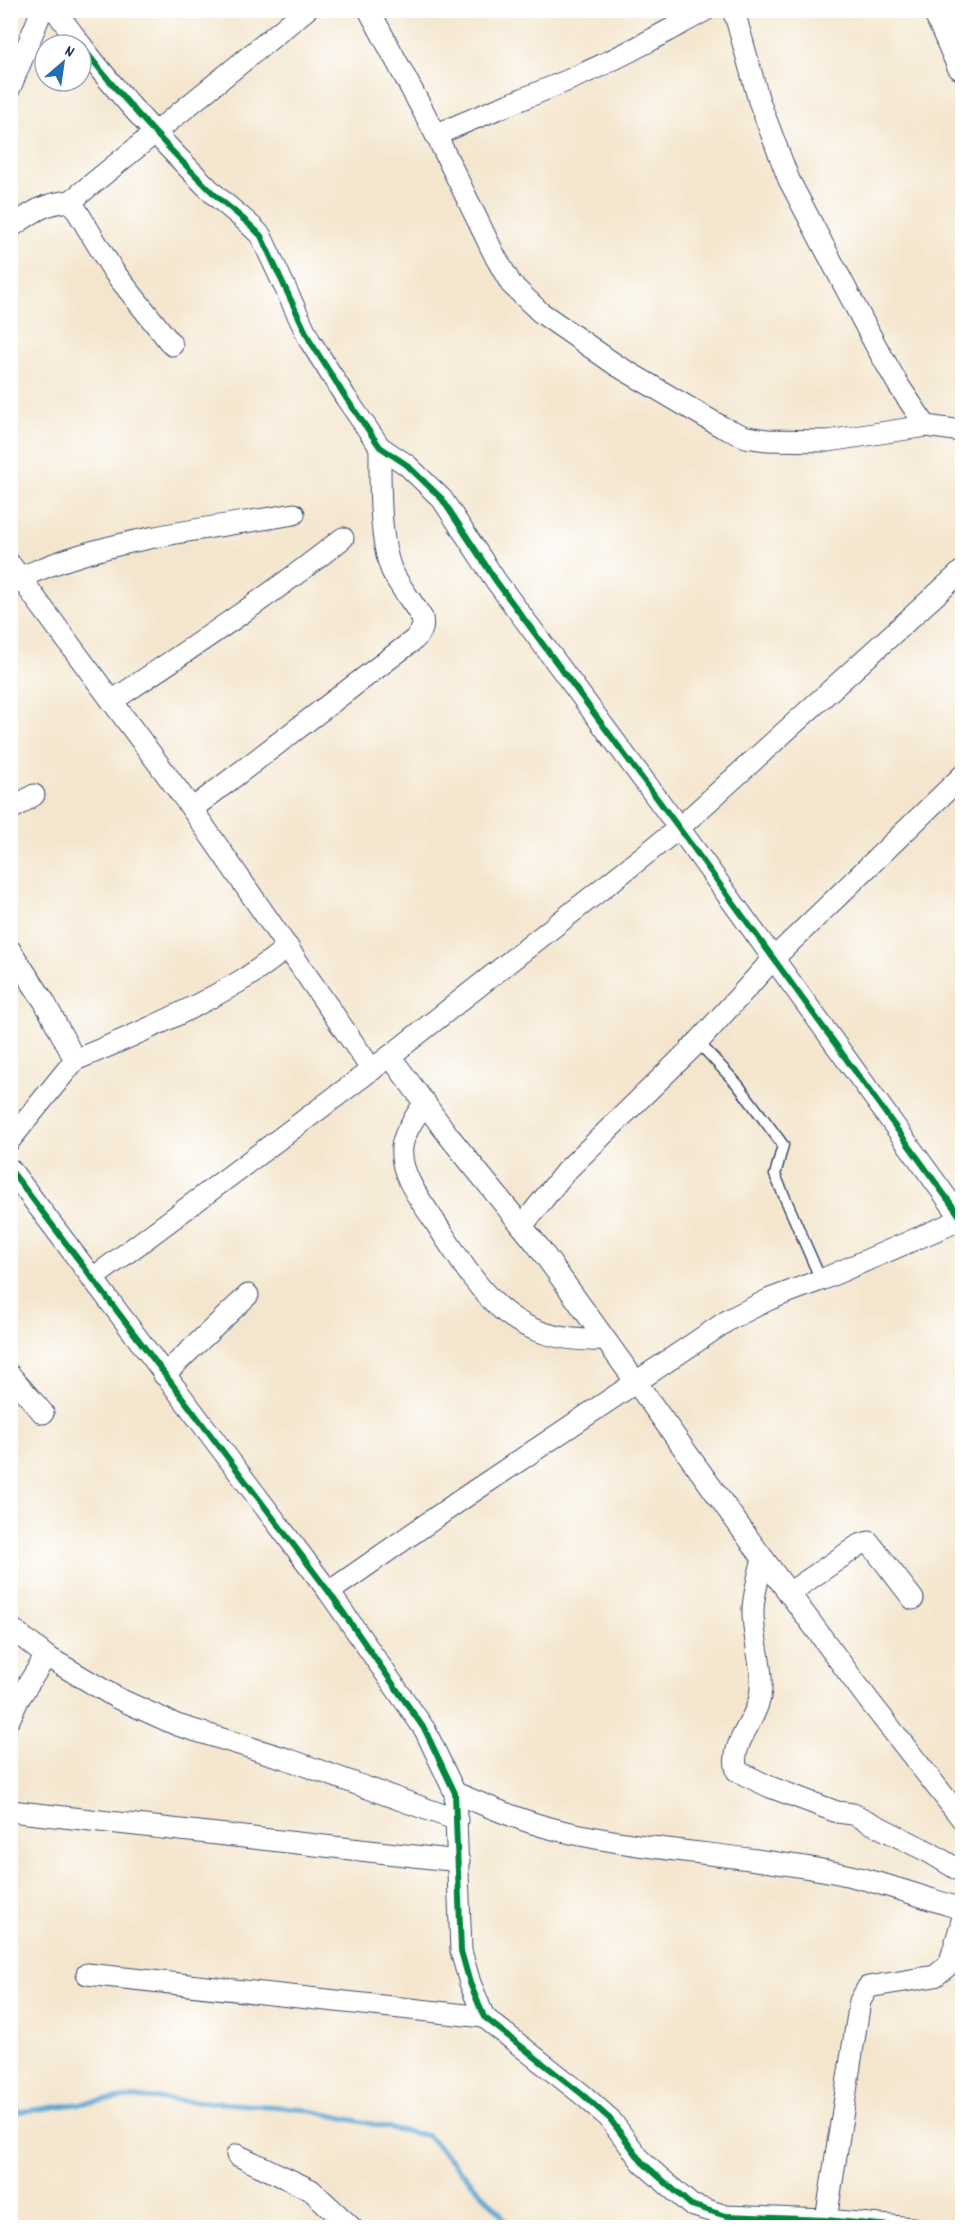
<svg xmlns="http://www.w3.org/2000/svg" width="973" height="2238" viewBox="0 0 973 2238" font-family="Dekko,sans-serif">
<rect width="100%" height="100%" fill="#fff"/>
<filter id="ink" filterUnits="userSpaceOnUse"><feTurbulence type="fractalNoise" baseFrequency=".0167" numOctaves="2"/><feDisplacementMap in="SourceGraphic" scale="12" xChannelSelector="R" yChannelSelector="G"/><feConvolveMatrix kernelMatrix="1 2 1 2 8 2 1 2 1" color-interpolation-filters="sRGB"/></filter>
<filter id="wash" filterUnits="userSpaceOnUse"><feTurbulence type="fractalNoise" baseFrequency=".008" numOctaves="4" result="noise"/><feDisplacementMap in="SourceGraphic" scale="24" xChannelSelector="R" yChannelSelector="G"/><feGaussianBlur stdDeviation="1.35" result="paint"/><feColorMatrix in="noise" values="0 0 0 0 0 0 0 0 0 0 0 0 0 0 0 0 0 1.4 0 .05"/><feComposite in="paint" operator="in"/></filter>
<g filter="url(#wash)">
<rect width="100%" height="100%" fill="#f4e6ce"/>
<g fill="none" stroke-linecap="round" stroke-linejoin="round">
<path stroke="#59a4d1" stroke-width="5" d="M10,2113L128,2097L297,2108L428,2136L498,2210L510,2228"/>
</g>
</g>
<g filter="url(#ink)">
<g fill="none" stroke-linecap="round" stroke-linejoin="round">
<g stroke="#3c4a6f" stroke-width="13">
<path id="lane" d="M698,1042L738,1085L783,1145L775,1175L821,1280"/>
</g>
<g stroke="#3c4a6f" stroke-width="23">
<g id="street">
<path d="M55,10L81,45"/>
<path d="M369,10L436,135L495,256L511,284L540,312L616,365L722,427L746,437L767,440L828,441L926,426L962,431"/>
<path d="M732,10L736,18L759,101L789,180L876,346L899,386L926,426"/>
<path d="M81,45C120,97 164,144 210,190C227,207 246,219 261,236L310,341L346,398L380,447L407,465L442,499L496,581L679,828L962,1219"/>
<path d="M10,88L42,10"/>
<path d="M436,135C480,115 526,98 571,79C618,59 662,34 706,10"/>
<path d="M71,201L114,272L172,345"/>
<path d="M10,228C32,213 43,203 71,201L306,10"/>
<path d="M10,564L192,809L372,1070"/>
<path d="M21,577C36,571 52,564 68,559C141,535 219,527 294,514"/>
<path d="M112,701C190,649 269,597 343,538"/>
<path d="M192,809L415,639C422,631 424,628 422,618C413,602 400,588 392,571C379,542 380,479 380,447"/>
<path d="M10,810L34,795"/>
<path d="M10,950L44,1001L75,1060L10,1140"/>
<path d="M390,1056L448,1135L538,1246L751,1542L870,1702L962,1819"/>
<path d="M75,1060C134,1036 193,1010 247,977C261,968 275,957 288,947"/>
<path d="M425,1102C417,1115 404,1131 402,1147C399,1174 421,1201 435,1222C482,1294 508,1343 604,1340"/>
<path d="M10,1169L329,1592L425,1730L455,1793L461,1951L470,1983L484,2017L583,2095L610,2119L642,2162L691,2205L726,2216L826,2220L913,2228"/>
<path d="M522,1226L566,1171L698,1042L773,959L962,776"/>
<path d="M92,1279L390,1056L679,828L962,571"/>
<path d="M10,1375L43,1413"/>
<path d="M164,1375L248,1295"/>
<path d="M763,1558C759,1575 754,1592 753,1609C752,1638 765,1668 760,1697C755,1723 729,1744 737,1771L770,1787L837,1812L853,1814L929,1852L962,1872"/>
<path d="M329,1592L465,1497L730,1319L770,1299L821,1280L962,1219"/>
<path d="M789,1593L859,1545L869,1542L913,1599"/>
<path d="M10,1627L46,1656L117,1698L177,1725L287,1759L457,1820"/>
<path d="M10,1718L18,1700L46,1656"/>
<path d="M455,1793C490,1807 525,1823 562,1831C648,1851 736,1854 822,1870C868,1878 914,1894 958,1908L962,1906"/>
<path d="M10,1811L459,1861"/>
<path d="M87,1974L484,2017"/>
<path d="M237,2155L311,2190L352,2228"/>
<path d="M826,2220L860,2001L868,1987L935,1976L949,1965L962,1921"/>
</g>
</g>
<g stroke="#3c4a6f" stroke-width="32">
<path id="secondary" d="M938,10L962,65"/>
</g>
<use href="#lane" stroke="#fff" stroke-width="10"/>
<use href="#street" stroke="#fff" stroke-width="21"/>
<use href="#secondary" stroke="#fff" stroke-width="30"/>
<g stroke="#fff" stroke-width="10">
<g id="cycleway">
<path d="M81,45C120,97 164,144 210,190C227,207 246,219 261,236L310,341L346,398L380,447L407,465L442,499L496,581L679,828L962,1219"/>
<path d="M10,1169L329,1592L425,1730L455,1793L461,1951L470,1983L484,2017L583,2095L610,2119L642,2162L691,2205L726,2216L826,2220L913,2228"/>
</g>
</g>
<use href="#cycleway" stroke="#00873e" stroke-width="6"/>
</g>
</g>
<rect width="973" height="2238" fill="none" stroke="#fff" stroke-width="36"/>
<g transform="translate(63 63) rotate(29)"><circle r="28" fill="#ffffff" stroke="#a4acbf" stroke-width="1.5"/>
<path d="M0-4.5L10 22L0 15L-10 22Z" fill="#1f6fb2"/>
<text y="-9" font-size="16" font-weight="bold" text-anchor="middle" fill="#1b2f5e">N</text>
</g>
</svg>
